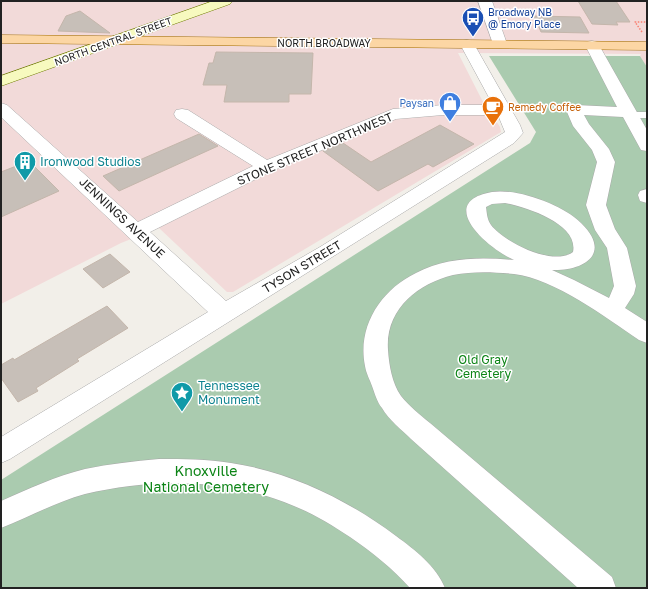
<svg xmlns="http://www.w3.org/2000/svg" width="648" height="589" viewBox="0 0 648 589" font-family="'Golos Text',sans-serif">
<rect width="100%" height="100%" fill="#f2efe9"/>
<path fill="#f2dad9" d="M1,1H647V67L640,56L641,54L458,53L482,100L500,127L501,132L233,292H227L159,228L121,243L1,304Z"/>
<path fill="#aacbaf" d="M489,56H640L647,67V588H1V480L530,143L536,132Z"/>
<g fill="#c7bfb8" stroke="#c4b6ab">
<path d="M578,1H616L630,22H616L618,25L592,24Z"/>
<path d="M80,11L110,33L58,31L66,16Z"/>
<path d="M534,16L580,17L589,33L541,32Z"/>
<path d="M216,52L313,53L311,94H289V102H224L227,85H203L209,63H213Z"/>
<path d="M440,125L474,144L433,167L428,164L378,191L323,151L343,143L371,162Z"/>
<path d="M199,134L218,146L119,191L103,176Z"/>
<path d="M29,161L59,191L1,217V172Z"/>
<path d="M110,254L130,272L103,288L83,269Z"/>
<path d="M107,306L128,328L77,359L79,361L36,388L38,391L18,402L1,378V365L13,358L14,360Z"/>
</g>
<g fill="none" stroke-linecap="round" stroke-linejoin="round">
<g stroke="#a9a9a9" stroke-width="1">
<path id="lane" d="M627,109L636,112H647V118C638,118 629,118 623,112Z"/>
</g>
<g stroke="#a9a9a9" stroke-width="1">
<g id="street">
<path d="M478,1H492L507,44L505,47L500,48L495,47L493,44Z"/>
<path d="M467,40L472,41L474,44L520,125L523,133L514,143L10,459L1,463V437L208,312L1,117V103L7,105L138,222L253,166L176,118L174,114L176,110L182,109L188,110L267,160L393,109L443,105H493L460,44L462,41ZM443,115H498L505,132L320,247L226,301L150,232L272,171L396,119Z"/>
<path d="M592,41L597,42L599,45L647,130V151L641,150L623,117L584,115L589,124L609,149L615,162L606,205L615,229L627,248L636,286L634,294L625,308L647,322V343L639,340C605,317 555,279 514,274C494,272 473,271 453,275C417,284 385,310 388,350C389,365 392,383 401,396C409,406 420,415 430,423L612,577L616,588H578L411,439C402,430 389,420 382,408C377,402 375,394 372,386C370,380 366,373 365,366C357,326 381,290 416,273C446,257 481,257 514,260C487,248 435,202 492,192C517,188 563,205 581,223C612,253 585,271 552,270L574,280L609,298L614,286L607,248L595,230L586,205L597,162L592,150L573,126L567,112L570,107L576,105L617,107L585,45L587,42ZM505,203C526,207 579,224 573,252C553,267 504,242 491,225C487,219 487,214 486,207L492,204Z"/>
<path d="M647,189V203L640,201L638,195L640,191Z"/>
<path d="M159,459C183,459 207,459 231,463C291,472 348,500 396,536C415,550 436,566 445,588H410C392,568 372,552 350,537C332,525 314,514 294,506C229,478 153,478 85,494C56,502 29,517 1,528V501C28,489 56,476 85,469C110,464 134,461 159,459Z"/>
</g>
</g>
<g stroke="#707d05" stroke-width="1">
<path id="secondary" d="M213,1H232L230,4L1,86V76Z"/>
</g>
<g stroke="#a06b00" stroke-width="1">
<path id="primary" d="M1,35L647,42V50L1,43Z"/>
</g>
<path stroke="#fa8072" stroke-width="1.5" stroke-dasharray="1.5 1.5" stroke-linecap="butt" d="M642,32L635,22H647"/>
<use href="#lane" fill="#fff" fill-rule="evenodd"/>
<use href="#street" fill="#fff" fill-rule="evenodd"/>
<use href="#secondary" fill="#f7fabf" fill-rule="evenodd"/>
<use href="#primary" fill="#fcd6a4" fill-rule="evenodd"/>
</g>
<defs>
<g id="bus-pin" transform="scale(1.15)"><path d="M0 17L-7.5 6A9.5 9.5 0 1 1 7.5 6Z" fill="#1a4fb4" stroke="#fff"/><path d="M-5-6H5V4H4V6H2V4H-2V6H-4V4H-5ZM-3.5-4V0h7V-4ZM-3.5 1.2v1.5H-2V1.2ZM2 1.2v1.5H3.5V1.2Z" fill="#fff"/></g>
<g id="shop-pin" transform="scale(1.15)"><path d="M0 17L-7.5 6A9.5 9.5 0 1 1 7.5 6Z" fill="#3f7fe0" stroke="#fff"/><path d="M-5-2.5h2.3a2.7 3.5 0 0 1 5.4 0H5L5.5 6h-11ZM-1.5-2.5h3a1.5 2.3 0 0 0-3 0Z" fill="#fff"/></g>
<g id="cafe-pin" transform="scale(1.15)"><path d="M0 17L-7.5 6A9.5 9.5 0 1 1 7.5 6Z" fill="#e8710a" stroke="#fff"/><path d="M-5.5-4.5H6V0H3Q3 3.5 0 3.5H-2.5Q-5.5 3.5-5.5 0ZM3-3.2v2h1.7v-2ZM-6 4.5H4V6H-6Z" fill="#fff"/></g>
<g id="building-pin" transform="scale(1.15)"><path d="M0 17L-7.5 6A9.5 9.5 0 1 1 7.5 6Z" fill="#0f9aa8" stroke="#fff"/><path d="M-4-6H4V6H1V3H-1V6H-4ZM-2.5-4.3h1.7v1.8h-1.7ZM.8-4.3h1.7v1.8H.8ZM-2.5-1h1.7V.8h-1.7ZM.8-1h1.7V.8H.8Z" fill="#fff"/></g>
<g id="sight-pin" transform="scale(1.15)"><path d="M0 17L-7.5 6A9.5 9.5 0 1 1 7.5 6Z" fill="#0f9aa8" stroke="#fff"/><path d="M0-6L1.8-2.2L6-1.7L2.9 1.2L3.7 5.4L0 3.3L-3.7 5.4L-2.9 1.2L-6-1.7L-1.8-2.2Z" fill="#fff"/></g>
</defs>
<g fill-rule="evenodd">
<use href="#bus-pin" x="473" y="18"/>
<use href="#shop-pin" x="450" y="103"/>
<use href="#cafe-pin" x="493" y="107"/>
<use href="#building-pin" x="25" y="162"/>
<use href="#sight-pin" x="182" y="393"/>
</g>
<g text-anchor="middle" stroke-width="3" stroke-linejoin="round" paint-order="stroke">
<g font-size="10" fill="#164399" stroke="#fff" text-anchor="start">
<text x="488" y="16">Broadway NB<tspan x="488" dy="12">@ Emory Place</tspan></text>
</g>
<g font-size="10" fill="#222" stroke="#fff">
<text transform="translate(113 41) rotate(-20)" y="4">NORTH CENTRAL STREET</text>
<text x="324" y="47">NORTH BROADWAY</text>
</g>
<g font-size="10" fill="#366cbe" stroke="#fff" text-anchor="end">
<text x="434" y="107">Paysan</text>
</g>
<g font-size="10" fill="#c56008" stroke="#fff" text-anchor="start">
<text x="508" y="111">Remedy Coffee</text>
</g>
<g font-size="12" fill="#222" stroke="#fff">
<text transform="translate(315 149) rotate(-23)" y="4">STONE STREET NORTHWEST</text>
<text transform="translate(122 218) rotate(43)" y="4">JENNINGS AVENUE</text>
<text transform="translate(302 267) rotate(-31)" y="4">TYSON STREET</text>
</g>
<g font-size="12" fill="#0d838f" stroke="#fff" text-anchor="start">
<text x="40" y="166">Ironwood Studios</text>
<text x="198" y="390">Tennessee<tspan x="198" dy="14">Monument</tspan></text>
</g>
<g font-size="12" fill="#0c8416" stroke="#fff">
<text x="483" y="364">Old Gray<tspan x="483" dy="14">Cemetery</tspan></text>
</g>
<g font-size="14" fill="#0c8416" stroke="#fff">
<text x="206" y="476">Knoxville<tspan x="206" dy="16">National Cemetery</tspan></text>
</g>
</g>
<rect width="648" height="589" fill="none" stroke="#222222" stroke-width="4"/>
</svg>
